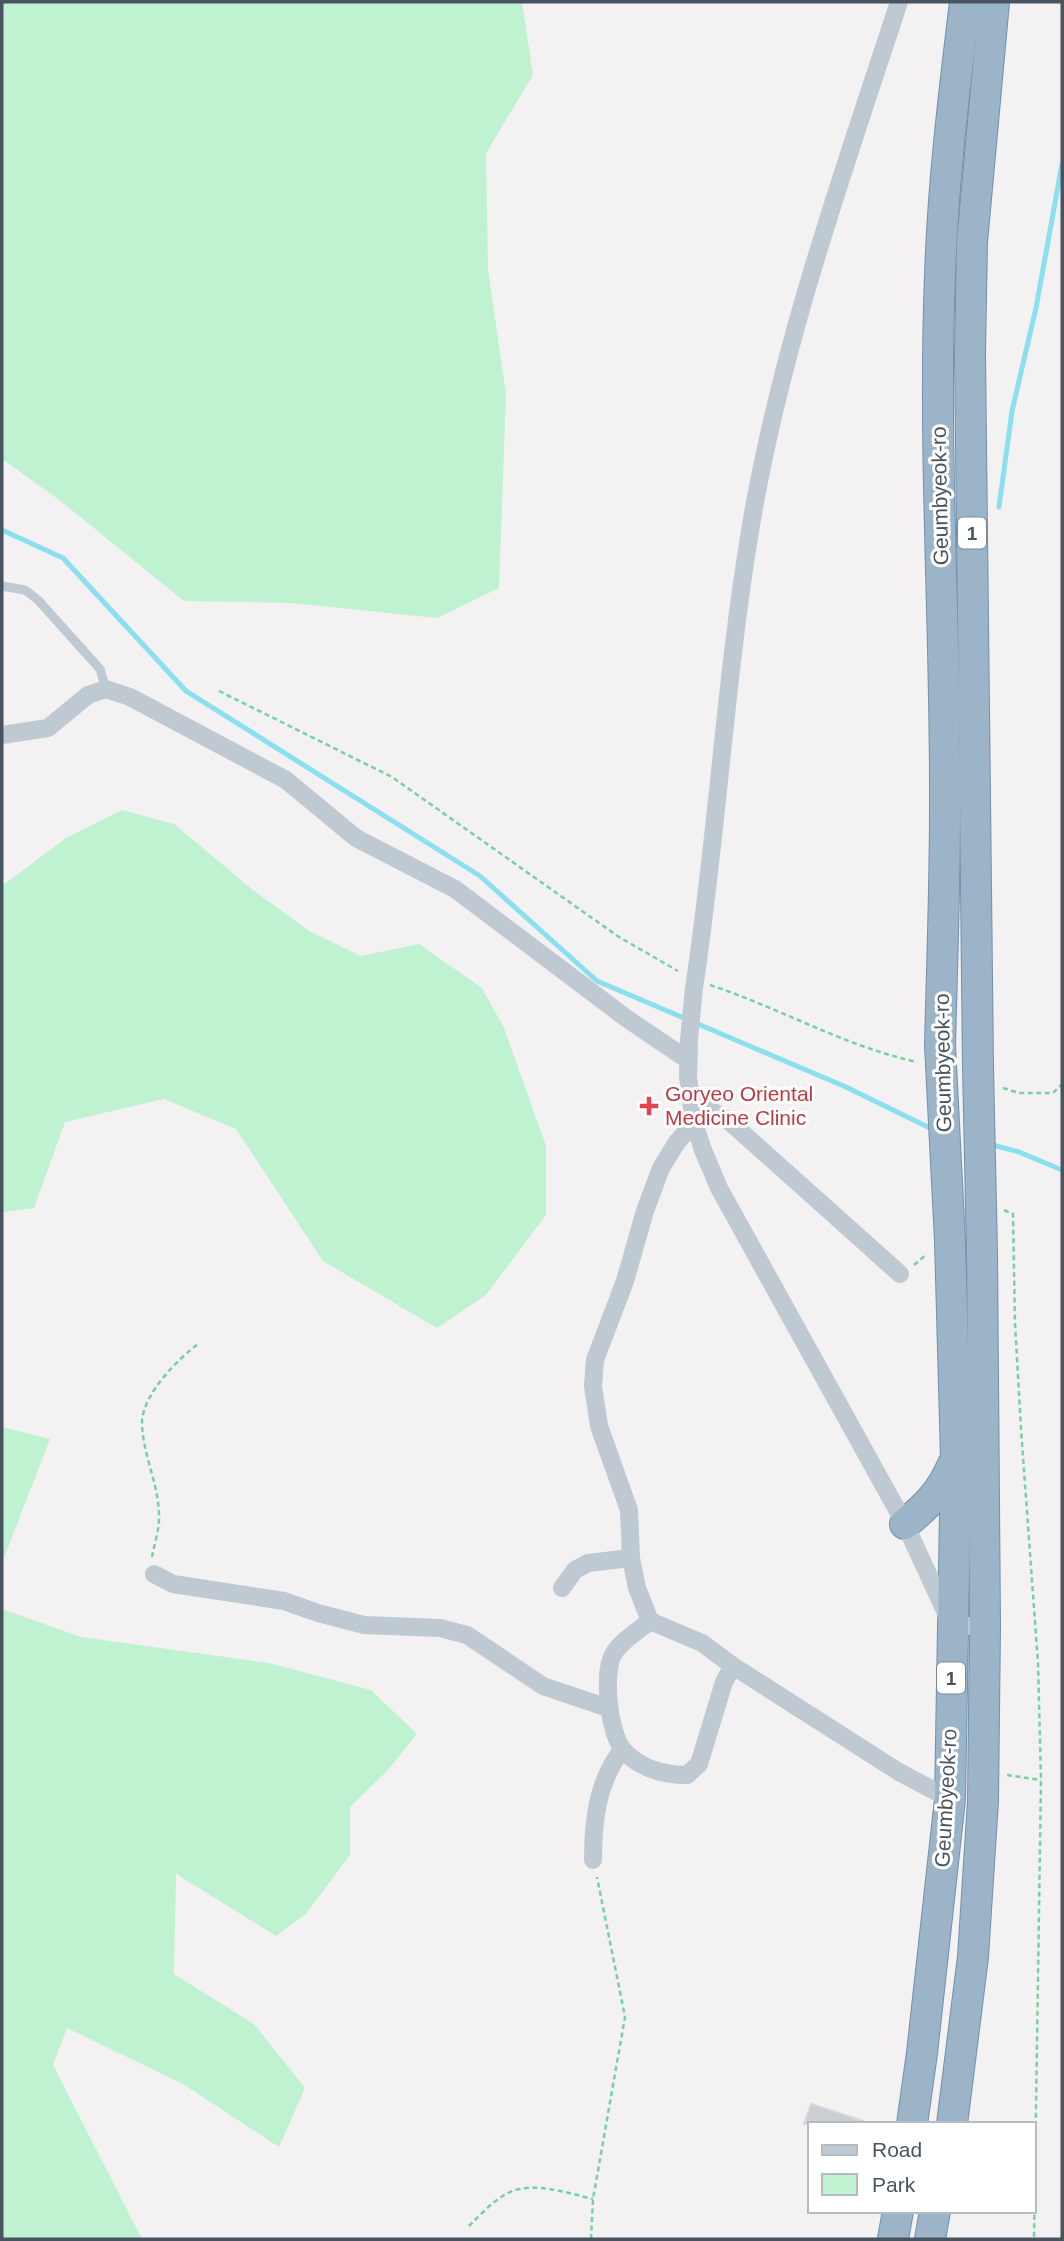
<svg xmlns="http://www.w3.org/2000/svg" width="1064" height="2241" viewBox="0 0 1064 2241" font-family="Arial,sans-serif">
<rect width="100%" height="100%" fill="#f3f1f1"/>
<g fill="#bff2d0">
<path d="M2,2H522L533,75L486,153L488,269L506,394L499,588L437,618L291,603L184,601L58,499L2,459Z"/>
<path d="M122,810L174,824L253,890L309,931L361,956L419,944L482,988L504,1028L546,1146V1215L486,1295L437,1328L323,1261L236,1129L164,1099L65,1122L34,1208L2,1212V886L66,838Z"/>
<path d="M2,1427L50,1439L2,1563Z"/>
<path d="M2,1609L81,1637L269,1663L371,1690L417,1734L387,1771L350,1807V1855L306,1914L276,1936L176,1874L174,1974L254,2024L305,2088L279,2147L183,2084L67,2028L53,2065L142,2239H2Z"/>
</g>
<g fill="none" stroke-linecap="round" stroke-linejoin="round">
<g stroke="#8adff0" stroke-width="5">
<path d="M999,507L1012,411L1036,308L1062,164"/>
<path d="M2,530L63,558L186,691L480,876L597,981L846,1087L936,1131"/>
<path d="M989,1144L1019,1152L1062,1170"/>
</g>
</g>
<path fill="#cbced3" stroke="#d5d7dd" stroke-width="2" d="M811,2104L863,2121V2124H804Z"/>
<g fill="none" stroke-linecap="round" stroke-linejoin="round">
<g stroke="#7291ad" stroke-width="32">
<g id="trunk">
<path d="M940,1045C942,966 945,887 945,808C946,630 933,452 940,275C943,183 954,93 965,2"/>
<path d="M978,1066L970,353L972,242L994,2"/>
<path d="M905,1524C928,1505 941,1492 953,1464"/>
<path d="M912,2124L922,2053L950,1799L956,1457L950,1241"/>
<path d="M952,2124L973,1957L983,1801L985,1626L982,1253"/>
<path d="M893,2239L898,2211"/>
<path d="M930,2239L935,2211"/>
</g>
</g>
<g stroke="#75d2a0" stroke-width="2.5" stroke-dasharray="5 3.5" stroke-linecap="butt">
<path d="M219,691L392,777L619,937L678,971"/>
<path d="M710,985C780,1008 844,1046 917,1062"/>
<path d="M1003,1088L1019,1093H1053L1062,1084"/>
<path d="M1004,1210L1013,1214L1015,1323L1021,1429L1038,1663L1041,1780L1034,2239"/>
<path d="M914,1265L927,1254"/>
<path d="M152,1557C154,1545 159,1531 159,1519C160,1486 142,1454 142,1422C143,1394 177,1360 198,1344"/>
<path d="M1007,1775L1041,1780"/>
<path d="M469,2226C480,2215 492,2202 506,2194C531,2180 567,2193 593,2199"/>
<path d="M591,2239L593,2199L625,2017L597,1877"/>
</g>
<path stroke="#bec9d1" stroke-width="9" d="M2,586L25,590L38,600L100,669L106,689"/>
<g stroke="#bec9d1" stroke-width="18">
<path d="M899,2C842,176 780,349 750,531C725,682 717,837 694,988L689,1040L688,1077L694,1123L703,1150L719,1188L905,1524L952,1626H985"/>
<path d="M2,735L48,728L88,695L106,689L130,697L286,780L356,838L455,889L626,1018L688,1060"/>
<path d="M692,1105L712,1111L729,1121L900,1274"/>
<path d="M694,1123L677,1142L661,1168L645,1211L625,1281L595,1360L593,1386L599,1426L629,1510L631,1558L637,1588L650,1621L702,1643L733,1666L899,1772L950,1799"/>
<path d="M154,1574L173,1584L284,1601L318,1613L364,1625L440,1628L467,1635L543,1686L608,1708"/>
<path d="M562,1588L575,1570L588,1563L631,1558"/>
<path d="M650,1621C638,1631 622,1640 614,1653C602,1672 609,1735 624,1751C641,1769 665,1775 687,1775L699,1764L724,1682L733,1666"/>
<path d="M593,1860C593,1821 597,1782 622,1750"/>
</g>
<use href="#trunk" stroke="#9cb4c8" stroke-width="30"/>
<g stroke="#7291ad" stroke-width="32" stroke-linecap="butt">
<g id="trunk-bridge">
<path d="M940,1045L950,1241"/>
<path d="M978,1066L982,1253"/>
</g>
</g>
<use href="#trunk-bridge" stroke="#9cb4c8" stroke-width="30"/>
</g>
<path fill="#e0444e" stroke="#fff" stroke-width="2.5" d="M645.5 1095.5h7v7h7v7h-7v7h-7v-7h-7v-7h7z"/>
<g text-anchor="middle" stroke-width="6" stroke-linejoin="round" paint-order="stroke">
<g fill="#fff" stroke="#7f8890" stroke-width="2">
<rect x="958" y="517.5" width="28" height="31" rx="5"/>
<rect x="937" y="1662.5" width="28" height="31" rx="5"/>
</g>
<g font-size="19" font-weight="bold" fill="#485560">
<text x="972" y="540">1</text>
<text x="951" y="1685">1</text>
</g>
<g font-size="21" fill="#485560" stroke="#fff">
<text transform="translate(940 496) rotate(-91)" y="7">Geumbyeok-ro</text>
<text transform="translate(943 1063) rotate(-91)" y="7">Geumbyeok-ro</text>
<text transform="translate(946 1798) rotate(-87)" y="7">Geumbyeok-ro</text>
</g>
<g font-size="21" fill="#be3a42" stroke="#fff" text-anchor="start">
<text x="665" y="1101">Goryeo Oriental<tspan x="665" dy="24">Medicine Clinic</tspan></text>
</g>
</g>
<rect width="1064" height="2241" fill="none" stroke="#485560" stroke-width="7"/>
<rect x="808" y="2122" width="228" height="91" fill="#ffffff" stroke="#b6bbbf" stroke-width="2"/>
<rect x="822" y="2145" width="35" height="10" fill="#bec9d1" stroke="#b6bbbf" stroke-width="2"/>
<text x="872" y="2157" font-size="21" fill="#485560">Road</text>
<rect x="822" y="2174" width="35" height="21" fill="#bff2d0" stroke="#b6bbbf" stroke-width="2"/>
<text x="872" y="2192" font-size="21" fill="#485560">Park</text>
</svg>
